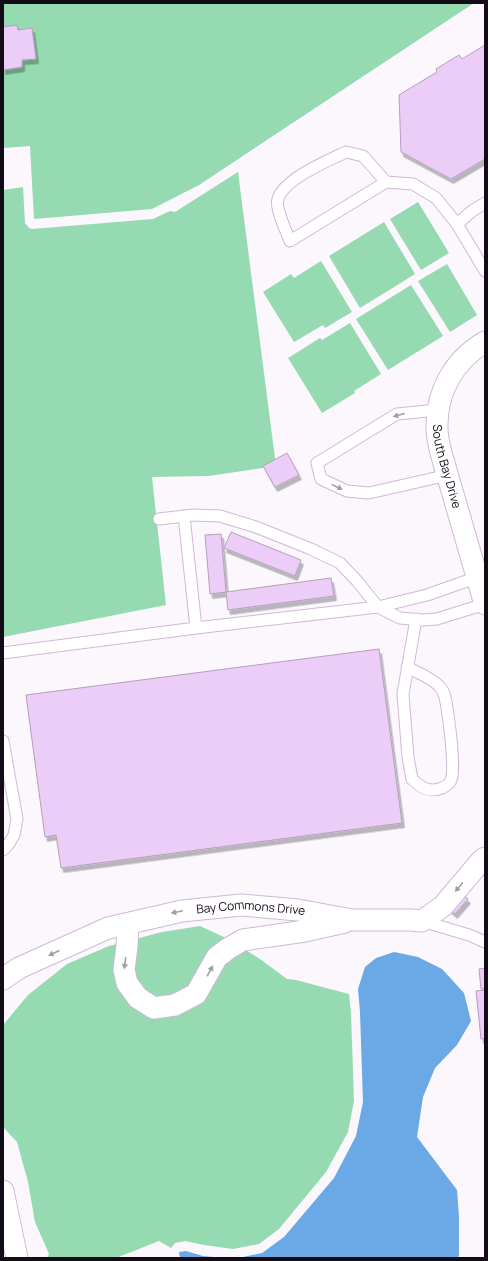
<svg xmlns="http://www.w3.org/2000/svg" width="488" height="1261" viewBox="0 0 488 1261" font-family="Manrope,sans-serif">
<defs>
<filter id="shadow"><feDropShadow dx="2.5" dy="4.5" stdDeviation="0" flood-color="#0004"/></filter>
</defs>
<rect width="100%" height="100%" fill="#fbf7fd"/>
<g fill="#95dab1">
<path d="M3,3H474L199,185L152,209L34,219L30,146L3,148Z"/>
<path d="M238,172L276,466L209,476L152,477L166,605L3,637V190L23,187L25,223L29,228L32,229L153,219L170,211L175,212Z"/>
<path d="M418,202L449,253L421,270L390,219Z"/>
<path d="M384,222L415,274L360,308L329,256Z"/>
<path d="M321,261L352,312L325,328L323,325L294,342L263,292L291,274L294,278Z"/>
<path d="M447,264L477,315L450,332L418,281Z"/>
<path d="M411,285L443,336L388,370L356,319Z"/>
<path d="M350,323L381,374L354,391L355,393L322,413L288,358L320,338L322,340Z"/>
<path d="M200,926L228,939L260,959L287,979L296,980L349,994L351,1013L354,1101L348,1132L326,1172L279,1229L259,1244L233,1249L204,1245L185,1241L175,1243L171,1248L159,1241L116,1258H47L49,1254L35,1222L28,1182L17,1142L3,1127V1025L28,995L67,964L109,946L162,932Z"/>
</g>
<g fill="#6aa9e6">
<path d="M394,952L418,957L442,969L464,993L471,1021L457,1045L435,1068L423,1097L417,1137L457,1190L459,1217V1255L458,1258H238L262,1253L284,1237L334,1178L356,1136L363,1102L360,1012L358,989L365,967L376,958Z"/>
<path d="M186,1251L203,1256L224,1258H180L179,1252Z"/>
</g>
<g fill="#eccdf8" stroke="#b49fbc" filter="url(#shadow)">
<path d="M17,25L18,30L32,28L36,59L22,60V67L3,70V27Z"/>
<path d="M485,45V159L451,179L401,152L399,95L437,72L436,69L459,55L462,59Z"/>
<path d="M287,453L299,475L275,487L263,466Z"/>
<path d="M231,532L301,560L295,576L224,548Z"/>
<path d="M221,534L226,592L210,594L205,535Z"/>
<path d="M331,578L334,596L228,610L226,592Z"/>
<path d="M379,649L402,823L61,868L56,835L45,837L26,695Z"/>
<path d="M461,893L468,899L455,914L448,908Z"/>
<path d="M485,968V989H481L479,969Z"/>
<path d="M485,990V1039H481L476,991Z"/>
</g>
<g fill="none" stroke-linecap="round" stroke-linejoin="round">
<g stroke="#ceb9d6" stroke-width="13">
<g id="lane">
<path d="M386,182L363,156L346,152C327,161 284,179 278,199C275,208 286,231 290,241L386,182L413,184L436,198L457,224L485,271"/>
<path d="M457,224L472,211L485,203"/>
<path d="M438,410L397,414L317,463L321,479L347,491L369,493L448,475"/>
<path d="M159,519L193,515L220,516L256,527L311,549L340,563L357,581L378,607L427,595L478,577"/>
<path d="M196,628L378,607L400,618L422,620L437,619L485,604"/>
<path d="M3,653L196,628L184,516"/>
<path d="M407,667C416,672 432,678 439,686C441,688 444,693 445,697C448,711 456,768 451,780C450,783 446,786 442,788C430,793 421,788 412,779L408,757L403,694L416,619"/>
<path d="M3,741L17,819L14,835L8,845L3,850"/>
<path d="M422,921L469,935L485,942"/>
</g>
</g>
<g stroke="#ceb9d6" stroke-width="23">
<g id="street">
<path id="s1" d="M485,342C454,360 436,392 437,428C437,436 439,445 441,453L485,604"/>
<path d="M128,924L127,946L124,970L127,983L138,998L154,1008L175,1005L196,994L217,957L229,948L243,940L305,931L345,922"/>
<path id="s2" d="M3,979L19,968L108,928L182,911L241,905L298,910L352,920H411L422,921L443,906L481,861L485,858"/>
<path d="M3,1191L17,1258"/>
</g>
</g>
<use href="#lane" stroke="#fff" stroke-width="11"/>
<use href="#street" stroke="#fff" stroke-width="21"/>
</g>
<defs><path id="oneway-solid" d="M-6-.8H1V-3.2L6.5 0L1 3.2V.8H-6Z"/></defs>
<g fill="#a19ea2">
<use href="#oneway-solid" transform="translate(399 415) rotate(165)"/>
<use href="#oneway-solid" transform="translate(337 487) rotate(26)"/>
<use href="#oneway-solid" transform="translate(459 887) rotate(130)"/>
<use href="#oneway-solid" transform="translate(177 912) rotate(168)"/>
<use href="#oneway-solid" transform="translate(54 953) rotate(156)"/>
<use href="#oneway-solid" transform="translate(125 963) rotate(97)"/>
<use href="#oneway-solid" transform="translate(210 971) rotate(-61)"/>
</g>
<g text-anchor="middle" stroke-width="3.5" stroke-linejoin="round" paint-order="stroke">
<g font-size="12" fill="#130c16" stroke="#fff">
<text dy="4" stroke="none"><textPath href="#s1" startOffset="143">South Bay Drive</textPath></text>
<text dy="4" stroke="none"><textPath href="#s2" startOffset="262">Bay Commons Drive</textPath></text>
</g>
</g>
<rect width="488" height="1261" fill="none" stroke="#130c16" stroke-width="8"/>
</svg>
